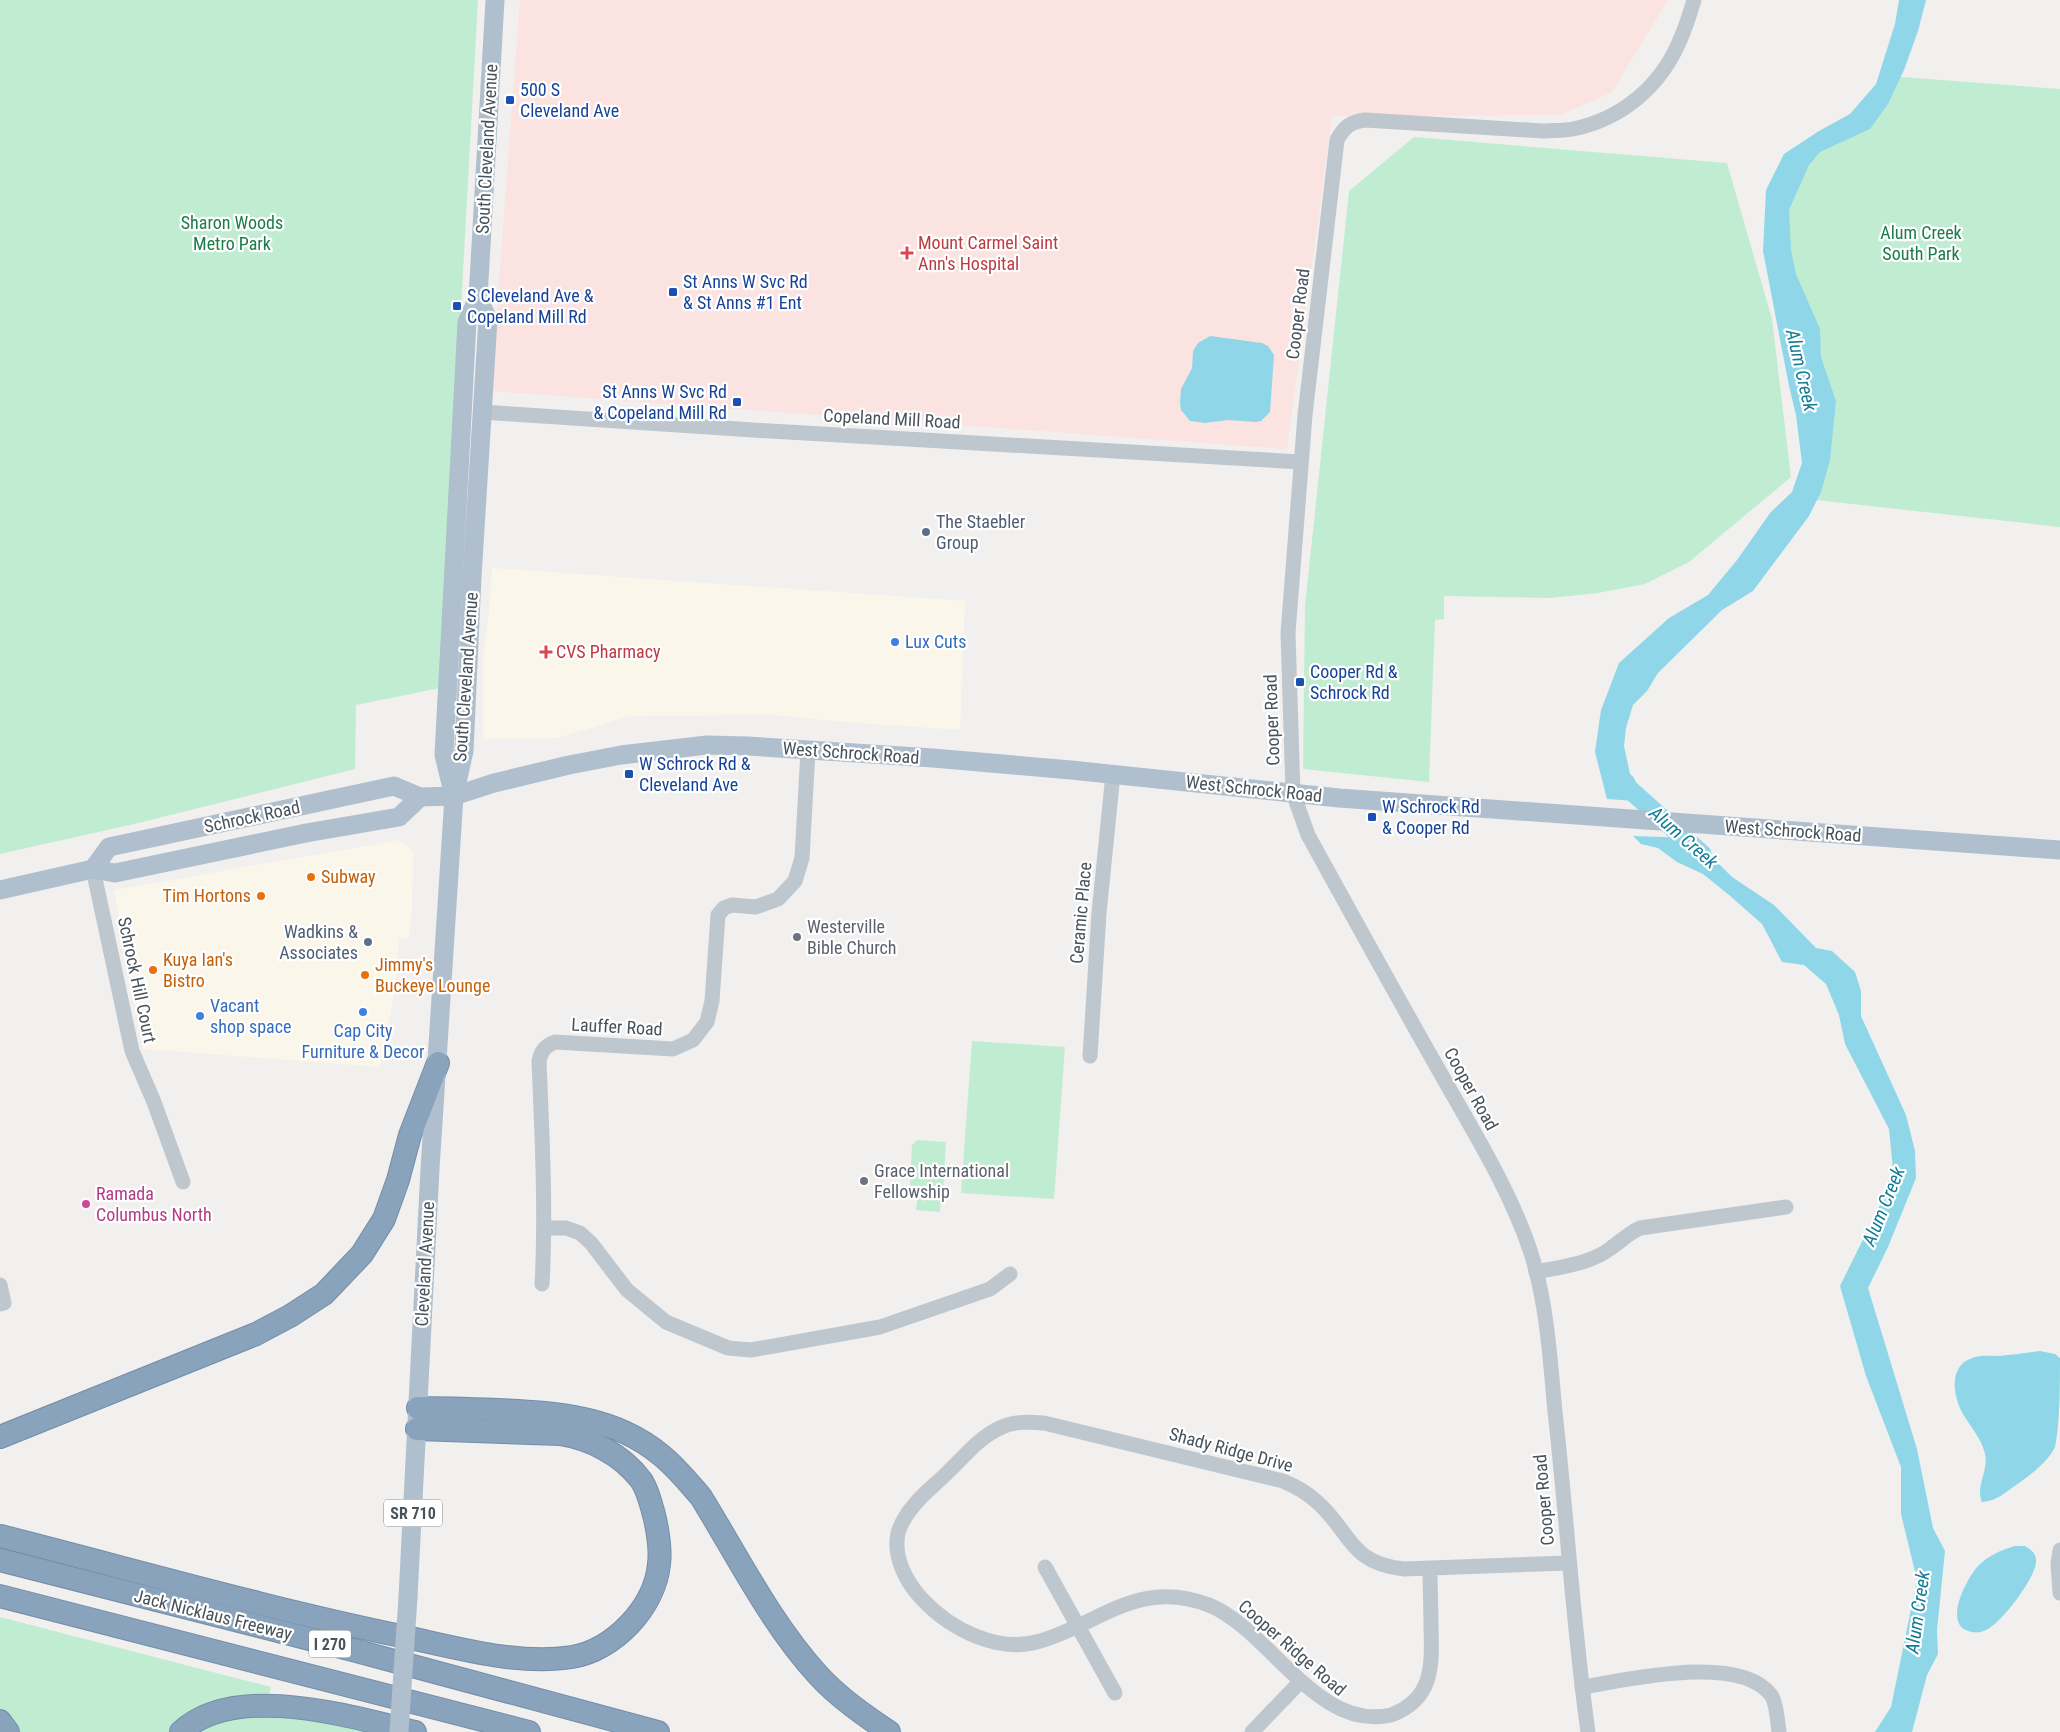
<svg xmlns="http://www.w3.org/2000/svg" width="2060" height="1732" viewBox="0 0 2060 1732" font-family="'Roboto Condensed',sans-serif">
<rect width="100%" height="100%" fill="#f2efef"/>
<g fill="#fbf6ea">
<path d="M492,568L965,601L960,730L833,721L775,715L630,716L558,738L483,739V657L489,612Z"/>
<path d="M399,840L413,851L412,907L409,939H399L396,984L380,1067L143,1049L114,890Z"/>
</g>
<path fill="#fae3e1" d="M520,0H1668L1612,92L1561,115L1332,116L1287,449L491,391Z"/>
<g fill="#c0edd1">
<path d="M0,0H478L440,688L356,705L355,769L130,825L0,854Z"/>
<path d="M1888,76L2060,89V527L1807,499L1778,206L1801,152L1860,118Z"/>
<path d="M1414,137L1727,163L1772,319L1791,477L1689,562L1645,584L1598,593L1550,598L1444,596V619L1435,620L1429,782L1303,769L1305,606L1349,191Z"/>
<path d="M972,1041L1065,1047L1054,1199L961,1193Z"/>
<path d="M917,1140L946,1142L943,1192L915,1190L910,1186L912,1145Z"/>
<path d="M918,1192L941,1194L940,1212L916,1210Z"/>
<path d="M0,1617L271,1687L267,1702L179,1724L170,1732H15L0,1712Z"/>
<path d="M281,1713L370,1732H187L212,1719Z"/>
</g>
<g fill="#8fd7e8">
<path d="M1899,0H1926L1918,31L1904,70L1888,104L1870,129L1820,152L1809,165L1789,210L1791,250L1796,274L1820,329L1821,357L1836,401L1830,460L1821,492L1809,516L1753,591L1722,610L1658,673L1647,691L1633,705L1626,728L1624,746L1630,774L1650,802L1607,799L1595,752L1601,710L1619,663L1669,618L1708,595L1737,560L1770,513L1792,492L1802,463L1796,415L1789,386L1763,251L1766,190L1784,154L1819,131L1850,114L1876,84L1895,24Z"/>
<path d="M1210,336L1262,343L1268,346L1274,355L1270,412L1261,421L1256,422L1228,420L1205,423L1190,421L1181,410L1180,403L1181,389L1192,368L1193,351L1198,343Z"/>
<path d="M1633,836L1693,838L1732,877L1774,905L1816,948L1832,951L1855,972L1861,991V1016L1906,1115L1915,1151L1916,1178L1888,1247L1868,1288L1917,1449L1933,1528L1945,1551L1937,1630L1938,1654L1927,1675L1912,1732H1875L1891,1707L1917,1580L1901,1514V1467L1866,1376L1840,1286L1880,1205L1893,1169L1889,1129L1845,1044L1839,1015L1826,984L1804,965L1782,962L1762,924L1729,895L1703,874L1677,862L1658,848L1641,844Z"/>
<path d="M2040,1351L2055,1354L2060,1358C2060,1383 2060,1425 2055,1447C2049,1461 2028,1477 2016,1485C2004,1493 1997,1501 1982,1502C1975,1487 1989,1470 1985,1454C1982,1439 1970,1426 1963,1414C1953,1397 1948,1366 1972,1358C1981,1355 1989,1356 1999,1356C2013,1355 2026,1353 2040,1351Z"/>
<path d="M2015,1546H2025C2030,1549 2036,1553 2036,1560C2038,1575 2001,1624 1986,1630C1981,1633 1973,1633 1968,1631C1943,1623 1967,1578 1978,1566C1989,1555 2001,1550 2015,1546Z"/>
</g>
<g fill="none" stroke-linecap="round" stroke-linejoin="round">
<path stroke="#8fd7e8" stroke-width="19" d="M1626,783L1627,787L1702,854"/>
<g stroke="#758ea8" stroke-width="24">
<g id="highway">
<path d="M418,1408C445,1408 472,1409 498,1410C557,1413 614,1416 661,1455C676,1467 688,1482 701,1497C738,1557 770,1622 818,1675C838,1697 864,1715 889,1732"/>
<path d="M0,1437L256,1334L290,1316L324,1294L362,1254L384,1219L398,1180L410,1135L438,1063"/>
<path d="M0,1536C134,1570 266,1608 401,1636C454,1647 518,1666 572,1657C614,1650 655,1607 659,1564C661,1549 658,1533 655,1519C652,1507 648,1490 641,1480C621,1454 591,1439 560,1434L417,1429"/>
<path d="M0,1560L353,1650L658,1732"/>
<path d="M0,1596L529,1732"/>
<path d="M0,1721L8,1732"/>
<path d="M181,1732C235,1681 351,1717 415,1732"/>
</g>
</g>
<g stroke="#bec7ce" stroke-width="15">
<path d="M482,412L753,430L1301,462"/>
<path d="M93,869L132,1051L154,1102L183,1182"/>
<path d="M1090,1056L1099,913L1113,774"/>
<path d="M545,1228H566L580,1233L591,1243L627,1290L666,1322L728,1348L751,1350L880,1327L990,1289L1010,1274"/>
<path d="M1536,1272C1560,1267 1591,1264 1611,1248C1621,1241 1629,1233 1640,1228L1786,1207"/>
<path d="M542,1284C546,1209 542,1136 539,1061C541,1051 545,1046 555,1042L673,1049L693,1040L707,1022L712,1001L718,915L724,908L732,905L756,907L778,899L795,881L802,858L808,750"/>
<path d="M0,1285L4,1303L0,1304"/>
<path d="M2060,1550L2058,1564L2060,1593"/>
<path d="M1045,1567L1115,1693"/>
<path d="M1430,1569C1430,1588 1431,1607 1431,1627C1432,1665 1434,1699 1391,1715C1317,1732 1270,1630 1209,1605C1139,1578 1101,1623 1040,1641C998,1654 950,1629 922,1599C906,1582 893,1557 898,1533C901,1523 908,1512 915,1504C924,1493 936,1484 946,1474C963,1458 980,1436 1002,1427C1015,1421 1030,1422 1044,1423L1283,1481C1295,1486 1306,1492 1316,1501C1351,1531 1348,1563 1404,1569L1568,1563"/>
<path d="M1582,1687C1627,1680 1739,1653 1771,1695C1776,1701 1778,1723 1779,1732"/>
<path d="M1252,1732L1300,1682"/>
<path d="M1588,1732C1573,1626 1567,1518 1555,1412C1550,1358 1547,1302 1530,1250C1509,1188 1473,1131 1441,1074C1396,995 1352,915 1308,835L1293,793L1288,633L1305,415L1337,140C1344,127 1350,122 1365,120L1543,131C1552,130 1563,131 1573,129C1622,119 1661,86 1680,40C1686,27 1690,13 1694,0"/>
</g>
<g stroke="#b0bfcd" stroke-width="19">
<path d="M453,792L444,755L467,322L478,298L495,0"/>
<path d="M93,869L109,847L394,786L420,797L454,796L494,783L569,765L621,755L707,745L747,746L933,758L1071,770L1339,798L2060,850"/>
<path d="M0,890L93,869L115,873L306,833L399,817L420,797"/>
<path d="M408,1597L430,1169L454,796L464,751L472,577L488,319L478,298"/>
</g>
<use href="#highway" stroke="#89a3bc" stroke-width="22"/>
<path stroke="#b0bfcd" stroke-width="19" d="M399,1732L408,1597"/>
</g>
<g fill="#1a4fb4" stroke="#fff" stroke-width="2">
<rect x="505" y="95" width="10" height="10" rx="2.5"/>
<rect x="668" y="287" width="10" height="10" rx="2.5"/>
<rect x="452" y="301" width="10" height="10" rx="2.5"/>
<rect x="732" y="397" width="10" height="10" rx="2.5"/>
<rect x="1295" y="677" width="10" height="10" rx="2.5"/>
<rect x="624" y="769" width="10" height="10" rx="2.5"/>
<rect x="1367" y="812" width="10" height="10" rx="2.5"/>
</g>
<g fill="#e0444e" stroke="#fff" stroke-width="2">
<path d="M904.5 245.5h5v5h5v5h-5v5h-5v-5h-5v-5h5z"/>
<path d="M543.5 644.5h5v5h5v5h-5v5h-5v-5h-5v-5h5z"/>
</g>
<g fill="#5c6f8a" stroke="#fff" stroke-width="2">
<circle cx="926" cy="532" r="5"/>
<circle cx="368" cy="942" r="5"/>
</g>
<g fill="#3f7fe0" stroke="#fff" stroke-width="2">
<circle cx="895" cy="642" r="5"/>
<circle cx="363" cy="1012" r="5"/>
<circle cx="200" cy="1016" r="5"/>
</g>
<g fill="#e8710a" stroke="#fff" stroke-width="2">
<circle cx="311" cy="877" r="5"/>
<circle cx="261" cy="896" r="5"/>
<circle cx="153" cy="970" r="5"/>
<circle cx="365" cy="975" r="5"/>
</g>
<g fill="#6b7280" stroke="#fff" stroke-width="2">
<circle cx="797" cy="937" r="5"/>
<circle cx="864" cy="1181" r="5"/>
</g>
<circle fill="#d1479c" stroke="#fff" stroke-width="2" cx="86" cy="1204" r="5"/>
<g text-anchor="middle" stroke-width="4.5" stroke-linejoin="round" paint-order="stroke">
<g fill="#fff" stroke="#7f878d" stroke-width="1">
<rect x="384" y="1499.5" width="58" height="27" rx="4"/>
<rect x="309" y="1630.5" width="42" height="27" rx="4"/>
</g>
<g font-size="16" font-weight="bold" fill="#48535c">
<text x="413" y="1519">SR 710</text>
<text x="330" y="1650">I 270</text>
</g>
<g font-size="18" fill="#164399" stroke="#fff" text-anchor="start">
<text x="520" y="96">500 S<tspan x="520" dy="21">Cleveland Ave</tspan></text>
<text x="683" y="288">St Anns W Svc Rd<tspan x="683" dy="21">&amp; St Anns #1 Ent</tspan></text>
<text x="467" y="302">S Cleveland Ave &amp;<tspan x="467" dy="21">Copeland Mill Rd</tspan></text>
<text x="727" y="398" text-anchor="end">St Anns W Svc Rd<tspan x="727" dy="21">&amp; Copeland Mill Rd</tspan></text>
<text x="1310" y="678">Cooper Rd &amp;<tspan x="1310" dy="21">Schrock Rd</tspan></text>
<text x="639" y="770">W Schrock Rd &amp;<tspan x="639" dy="21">Cleveland Ave</tspan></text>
<text x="1382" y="813">W Schrock Rd<tspan x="1382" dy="21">&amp; Cooper Rd</tspan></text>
</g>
<g font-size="18" fill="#48535c" stroke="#fff">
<text transform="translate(487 149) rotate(-87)" y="6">South Cleveland Avenue</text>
<text transform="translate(1298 314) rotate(-83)" y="6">Cooper Road</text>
<text transform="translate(892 419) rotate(3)" y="6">Copeland Mill Road</text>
<text transform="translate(466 677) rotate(-86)" y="6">South Cleveland Avenue</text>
<text transform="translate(1272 720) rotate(-92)" y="6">Cooper Road</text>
<text transform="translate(851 753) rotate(4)" y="6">West Schrock Road</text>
<text transform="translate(1254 789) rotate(6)" y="6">West Schrock Road</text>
<text transform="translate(252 817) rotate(-12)" y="6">Schrock Road</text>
<text transform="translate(1793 831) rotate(4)" y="6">West Schrock Road</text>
<text transform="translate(1081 913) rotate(-85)" y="6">Ceramic Place</text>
<text transform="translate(137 980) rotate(78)" y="6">Schrock Hill Court</text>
<text transform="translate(617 1027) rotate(3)" y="6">Lauffer Road</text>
<text transform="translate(1471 1089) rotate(61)" y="6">Cooper Road</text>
<text transform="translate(425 1264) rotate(-87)" y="6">Cleveland Avenue</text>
<text transform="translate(1231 1450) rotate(15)" y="6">Shady Ridge Drive</text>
<text transform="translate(1544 1500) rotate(-95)" y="6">Cooper Road</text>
<text transform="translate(213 1615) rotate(14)" y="6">Jack Nicklaus Freeway</text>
<text transform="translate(1292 1648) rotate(41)" y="6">Cooper Ridge Road</text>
</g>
<g font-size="18" fill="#1b7b49" stroke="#fff">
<text x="232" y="229">Sharon Woods<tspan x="232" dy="21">Metro Park</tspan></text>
<text x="1921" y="239">Alum Creek<tspan x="1921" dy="21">South Park</tspan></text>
</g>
<g font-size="18" fill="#be3a42" stroke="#fff" text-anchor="start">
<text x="918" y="249">Mount Carmel Saint<tspan x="918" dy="21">Ann's Hospital</tspan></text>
<text x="556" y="658">CVS Pharmacy</text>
</g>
<g font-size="18" fill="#4e5e75" stroke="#fff" text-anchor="start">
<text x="936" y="528">The Staebler<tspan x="936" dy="21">Group</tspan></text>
<text x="358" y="938" text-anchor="end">Wadkins &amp;<tspan x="358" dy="21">Associates</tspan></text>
</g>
<g font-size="18" fill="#366cbe" stroke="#fff" text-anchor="start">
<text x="905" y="648">Lux Cuts</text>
<text x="210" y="1012">Vacant<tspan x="210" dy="21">shop space</tspan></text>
<text x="363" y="1037" text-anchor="middle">Cap City<tspan x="363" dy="21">Furniture &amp; Decor</tspan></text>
</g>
<g font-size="18" fill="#c56008" stroke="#fff" text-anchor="start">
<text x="321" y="883">Subway</text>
<text x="251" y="902" text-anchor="end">Tim Hortons</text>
<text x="163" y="966">Kuya Ian's<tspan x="163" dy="21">Bistro</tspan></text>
<text x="375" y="971">Jimmy's<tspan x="375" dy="21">Buckeye Lounge</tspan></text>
</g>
<g font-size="18" fill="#5b616d" stroke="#fff" text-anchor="start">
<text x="807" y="933">Westerville<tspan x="807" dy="21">Bible Church</tspan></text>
<text x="874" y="1177">Grace International<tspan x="874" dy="21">Fellowship</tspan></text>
</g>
<g font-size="18" fill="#b23c85" stroke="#fff" text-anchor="start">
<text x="96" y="1200">Ramada<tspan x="96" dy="21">Columbus North</tspan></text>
</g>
<g font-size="19" font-style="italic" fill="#137c95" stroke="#fff">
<text transform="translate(1802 370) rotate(77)" y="7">Alum Creek</text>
<text transform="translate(1684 837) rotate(41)" y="7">Alum Creek</text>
<text transform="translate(1883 1206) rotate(-68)" y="7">Alum Creek</text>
<text transform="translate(1917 1612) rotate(-82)" y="7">Alum Creek</text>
</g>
</g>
</svg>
